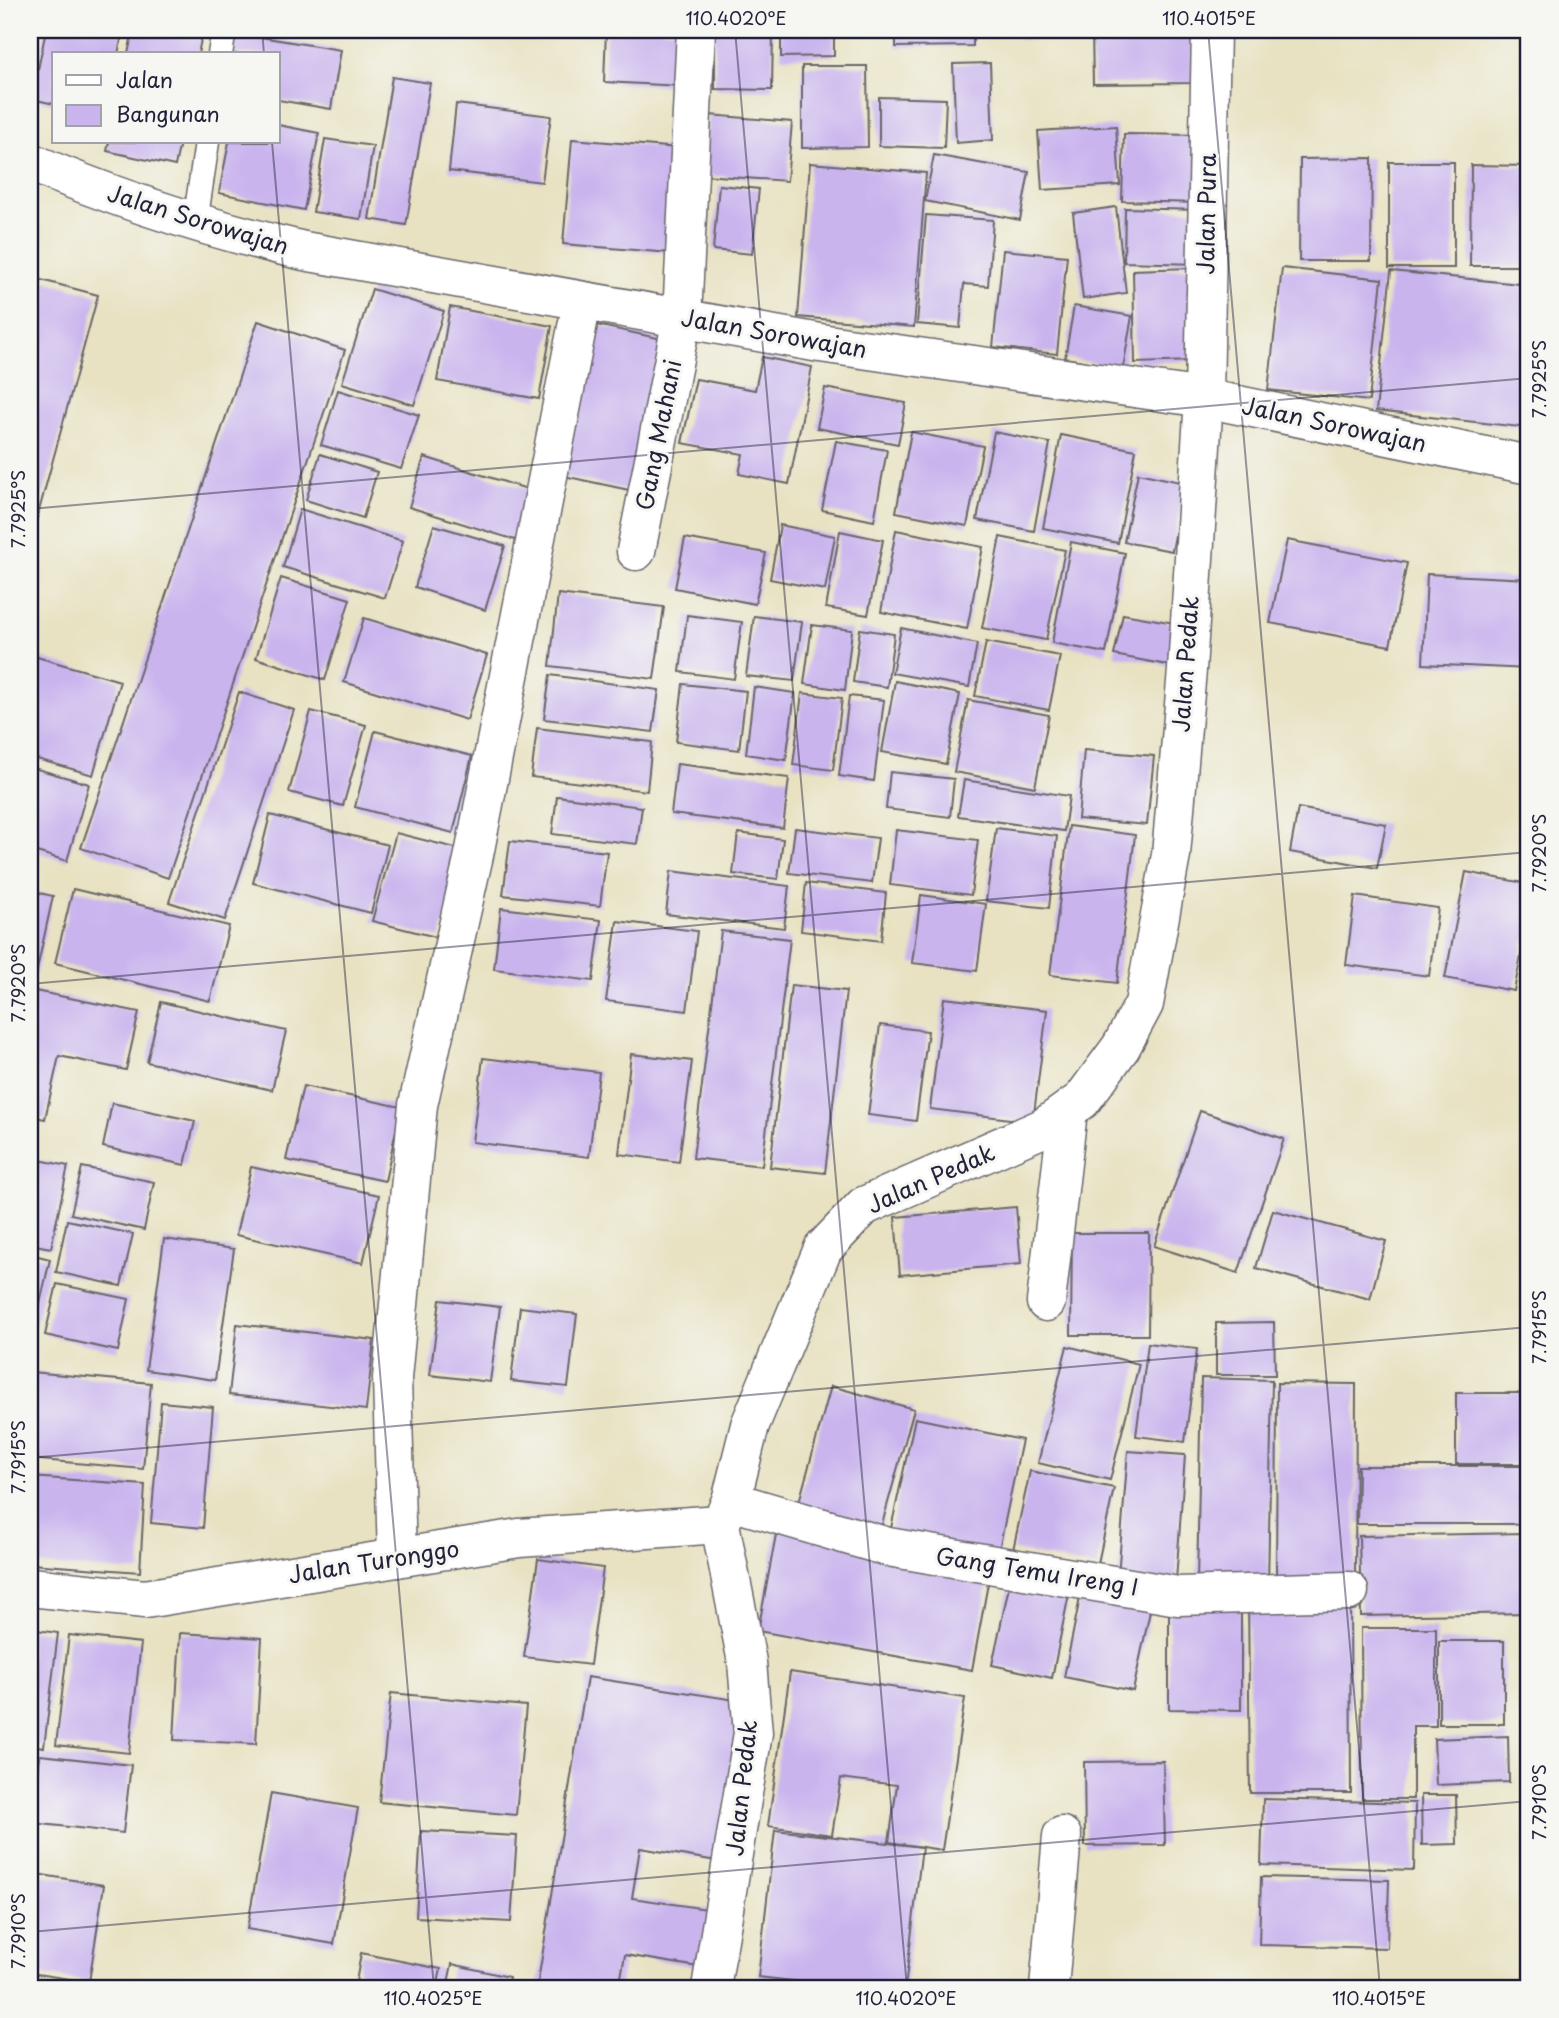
<svg xmlns="http://www.w3.org/2000/svg" width="1559" height="2018" viewBox="0 0 1559 2018" font-family="'Playpen Sans',sans-serif">
<rect width="100%" height="100%" fill="#f6f6f2"/>
<filter id="ink" filterUnits="userSpaceOnUse"><feTurbulence type="fractalNoise" baseFrequency=".0143" numOctaves="2"/><feDisplacementMap in="SourceGraphic" scale="14" xChannelSelector="R" yChannelSelector="G"/><feConvolveMatrix kernelMatrix="1 2 1 2 8 2 1 2 1" color-interpolation-filters="sRGB"/></filter>
<filter id="wash" filterUnits="userSpaceOnUse"><feTurbulence type="fractalNoise" baseFrequency=".00686" numOctaves="4" result="noise"/><feDisplacementMap in="SourceGraphic" scale="28" xChannelSelector="R" yChannelSelector="G"/><feGaussianBlur stdDeviation="1.57" result="paint"/><feColorMatrix in="noise" values="0 0 0 0 0 0 0 0 0 0 0 0 0 0 0 0 0 1.4 0 .05"/><feComposite in="paint" operator="in"/></filter>
<g filter="url(#wash)">
<rect width="100%" height="100%" fill="#e8e2c2"/>
<g id="blocks">
<g fill="#c9b4ee">
<path d="M46,30H123L118,54H54V104L32,99Z"/>
<path d="M133,30H203L198,54H128Z"/>
<path d="M606,30H685L682,86L604,82Z"/>
<path d="M715,30H773L772,90L715,89Z"/>
<path d="M781,30H834V56L781,57Z"/>
<path d="M896,30H973V46L896,47Z"/>
<path d="M1019,30H1078V36L1020,40Z"/>
<path d="M1092,30H1192L1193,83L1093,84Z"/>
<path d="M236,33L341,50L331,109L278,100V54H232Z"/>
<path d="M990,63L993,140L956,143L953,64Z"/>
<path d="M802,66H867L868,147L802,148Z"/>
<path d="M392,77L430,83L406,225L369,219Z"/>
<path d="M879,97L946,99L944,148L879,146Z"/>
<path d="M456,104L551,116L542,182L449,171Z"/>
<path d="M709,115L792,122L787,181L704,175Z"/>
<path d="M278,125L319,133L304,210L219,193L229,142H278Z"/>
<path d="M1116,126L1120,185L1042,190L1038,131Z"/>
<path d="M1124,134L1202,135L1200,203L1122,201Z"/>
<path d="M325,139L373,146L361,219L313,212Z"/>
<path d="M572,139L678,148L670,253L563,244Z"/>
<path d="M109,142H180L175,166L107,151Z"/>
<path d="M934,155L1029,172L1020,220L925,201Z"/>
<path d="M1372,158L1371,261H1299L1300,159Z"/>
<rect x="1389" y="162" width="65" height="106"/>
<path d="M810,163L926,173L914,327L798,317Z"/>
<path d="M1471,165L1529,166V266H1470Z"/>
<path d="M719,185L759,189L752,254L713,250Z"/>
<path d="M1116,207L1126,293L1083,299L1073,213Z"/>
<path d="M1125,208L1199,210L1198,264L1124,262Z"/>
<path d="M926,215L993,220L988,286L964,284L960,328L917,324Z"/>
<path d="M1003,250L1067,256L1057,354L993,347Z"/>
<path d="M1191,268L1194,361L1135,363L1133,270Z"/>
<path d="M1282,268L1382,279L1369,401L1268,390Z"/>
<path d="M1391,271L1529,285V428L1376,411Z"/>
<path d="M30,277L98,295L31,540H30Z"/>
<path d="M372,289L444,311L414,405L342,383Z"/>
<path d="M1074,306L1132,316L1123,368L1065,358Z"/>
<path d="M450,307L552,326L539,399L437,381Z"/>
<path d="M258,321L345,350L168,878L81,848Z"/>
<path d="M592,324L662,339L629,490L559,475Z"/>
<path d="M762,357L812,367L789,484L739,474L743,454L682,443L696,379L755,390Z"/>
<path d="M825,388L906,403L898,444L817,428Z"/>
<path d="M338,390L419,415L401,469L321,445Z"/>
<path d="M911,432L983,446L967,526L896,512Z"/>
<path d="M994,432L1050,443L1034,531L977,520Z"/>
<path d="M1061,435L1136,450L1118,543L1043,528Z"/>
<path d="M836,441L887,450L874,521L822,510Z"/>
<path d="M320,454L377,472L363,518L306,500Z"/>
<path d="M424,457L537,492L522,542L409,507Z"/>
<path d="M1138,473L1185,483L1172,551L1124,542Z"/>
<path d="M300,509L403,541L385,598L283,567Z"/>
<path d="M434,525L505,546L485,610L415,587Z"/>
<path d="M780,525L835,536L825,590L770,579Z"/>
<path d="M896,530L983,547L967,629L881,612Z"/>
<path d="M840,531L883,540L868,615L826,608Z"/>
<path d="M1000,537L1065,550L1046,640L982,628Z"/>
<path d="M685,538L766,553L755,604L675,588Z"/>
<path d="M1287,540L1407,563L1390,646L1270,623Z"/>
<path d="M1071,542L1125,553L1106,653L1052,643Z"/>
<path d="M1427,574L1529,579V669L1423,664Z"/>
<path d="M281,578L350,599L325,680L256,658Z"/>
<path d="M558,594L664,607L654,679L550,666Z"/>
<path d="M1123,614L1186,625L1178,667L1114,655Z"/>
<path d="M687,615L742,622L734,679L680,672Z"/>
<path d="M754,616L802,622L794,681L746,676Z"/>
<path d="M364,618L487,655L467,720L344,682Z"/>
<path d="M812,625L852,630L845,690L804,684Z"/>
<path d="M901,628L977,644L969,687L892,673Z"/>
<path d="M860,629L894,634L887,687L853,682Z"/>
<path d="M986,642L1060,656L1049,710L975,696Z"/>
<path d="M30,655L120,681L93,775L30,757Z"/>
<path d="M550,675L659,690L653,732L544,719Z"/>
<path d="M895,681L960,694L946,764L882,752Z"/>
<path d="M683,684L746,691L739,750L676,742Z"/>
<path d="M754,687L795,693L786,760L746,754Z"/>
<path d="M239,692L294,710L225,920L169,902Z"/>
<path d="M802,693L842,698L833,770L793,765Z"/>
<path d="M849,696L884,700L874,781L839,776Z"/>
<path d="M968,700L1049,715L1035,787L954,772Z"/>
<path d="M311,711L366,725L343,806L289,792Z"/>
<path d="M537,728L652,742L647,791L531,777Z"/>
<path d="M375,731L472,756L453,833L355,807Z"/>
<path d="M1084,750L1154,756L1147,825L1078,819Z"/>
<path d="M677,764L789,778L783,828L671,814Z"/>
<path d="M30,767L89,784L67,861L30,850Z"/>
<path d="M890,772L954,779L950,817L886,809Z"/>
<path d="M964,780L1069,796L1064,831L958,816Z"/>
<path d="M557,796L642,807L637,844L552,834Z"/>
<path d="M1298,808L1386,824L1377,868L1290,852Z"/>
<path d="M270,815L388,845L371,913L253,883Z"/>
<path d="M1069,826L1135,835L1117,983L1050,975Z"/>
<path d="M795,828L878,838L872,883L789,873Z"/>
<path d="M996,828L1057,836L1049,908L986,901Z"/>
<path d="M896,830L978,840L971,895L890,885Z"/>
<path d="M396,833L463,850L440,938L372,921Z"/>
<path d="M738,833L783,839L778,879L733,874Z"/>
<path d="M510,841L607,852L600,906L503,895Z"/>
<path d="M671,871L789,886L784,928L666,914Z"/>
<path d="M1466,872L1529,884V942L1524,941L1514,991L1445,978Z"/>
<path d="M806,883L886,893L881,941L801,931Z"/>
<path d="M73,889L229,926L210,1001L55,963Z"/>
<path d="M30,891L53,896L36,974L30,973Z"/>
<path d="M921,895L986,904L977,971L912,963Z"/>
<path d="M1355,896L1438,908L1429,976L1346,965Z"/>
<path d="M501,908L601,920L593,981L494,969Z"/>
<path d="M617,921L697,931L687,1011L606,1001Z"/>
<path d="M721,931L790,939L762,1166L693,1158Z"/>
<path d="M791,985L846,991L825,1173L770,1167Z"/>
<path d="M30,990L139,1012L126,1070L59,1056L45,1119L30,1116Z"/>
<path d="M944,998L1047,1010L1033,1122L930,1109Z"/>
<path d="M161,1002L286,1031L272,1090L147,1062Z"/>
<path d="M880,1025L928,1031L916,1121L868,1115Z"/>
<path d="M631,1054L692,1061L679,1162L619,1154Z"/>
<path d="M483,1058L599,1072L589,1157L472,1142Z"/>
<path d="M303,1086L401,1107L385,1181L286,1160Z"/>
<path d="M112,1103L195,1121L185,1165L103,1147Z"/>
<path d="M1200,1111L1284,1139L1238,1273L1154,1246Z"/>
<path d="M30,1158L68,1166L51,1248L30,1244Z"/>
<path d="M82,1167L154,1182L144,1230L71,1214Z"/>
<path d="M251,1167L379,1195L363,1263L236,1235Z"/>
<path d="M1016,1207L1021,1264L900,1275L895,1217Z"/>
<path d="M1273,1210L1386,1241L1370,1299L1256,1268Z"/>
<path d="M67,1220L133,1234L121,1286L56,1272Z"/>
<path d="M1072,1233H1149L1148,1335H1071Z"/>
<path d="M164,1239L234,1249L215,1380L146,1370Z"/>
<path d="M30,1254L50,1259L33,1335H30Z"/>
<path d="M57,1284L129,1299L118,1351L45,1335Z"/>
<path d="M440,1300L500,1307L490,1382L430,1375Z"/>
<path d="M520,1307L577,1314L568,1387L511,1381Z"/>
<path d="M1274,1322L1275,1375H1216V1323Z"/>
<path d="M237,1324L374,1340L366,1410L229,1395Z"/>
<path d="M1148,1343L1197,1349L1185,1442L1136,1436Z"/>
<path d="M1067,1346L1139,1364L1110,1480L1038,1463Z"/>
<path d="M31,1372L151,1383L143,1469L30,1459Z"/>
<path d="M1201,1378L1272,1380L1268,1586L1197,1584Z"/>
<path d="M1277,1383L1356,1384L1355,1586L1276,1585Z"/>
<path d="M831,1386L914,1409L879,1535L796,1513Z"/>
<path d="M1456,1393H1524L1525,1464H1456Z"/>
<path d="M161,1402L213,1407L203,1528L151,1523Z"/>
<path d="M915,1418L1022,1440L996,1564L888,1542Z"/>
<path d="M1128,1451L1185,1455L1176,1581L1118,1576Z"/>
<path d="M1358,1466H1526L1525,1524H1357Z"/>
<path d="M1030,1471L1114,1488L1097,1568L1013,1550Z"/>
<path d="M30,1477L145,1485L140,1572L30,1564Z"/>
<path d="M777,1529L991,1567L972,1670L758,1631Z"/>
<path d="M1527,1533L1529,1613L1361,1616L1359,1536Z"/>
<path d="M538,1559L603,1568L590,1665L524,1657Z"/>
<path d="M1011,1577L1070,1589L1052,1678L992,1665Z"/>
<path d="M1082,1588L1152,1602L1133,1691L1064,1677Z"/>
<path d="M1350,1595L1351,1793H1250L1248,1596Z"/>
<path d="M1169,1599H1241V1710L1169,1709Z"/>
<path d="M1361,1628H1436V1726H1413V1799H1362Z"/>
<path d="M30,1629L58,1633L44,1747L30,1745Z"/>
<path d="M180,1633L262,1638L256,1744L174,1740Z"/>
<path d="M69,1635L141,1643L129,1753L56,1745Z"/>
<rect x="1439" y="1641" width="65" height="83"/>
<path d="M790,1672L965,1698L942,1850L889,1842L897,1785L841,1778L832,1835L768,1826Z"/>
<path d="M587,1677L742,1701L717,1861L640,1848L632,1898L714,1910L705,1968L625,1955L619,1988H537Z"/>
<path d="M391,1693L526,1706L516,1815L379,1802Z"/>
<path d="M1508,1736L1509,1782L1436,1785L1434,1739Z"/>
<path d="M40,1755L131,1765L123,1833L33,1823Z"/>
<path d="M1163,1761L1165,1845L1085,1846L1084,1762Z"/>
<path d="M271,1793L358,1808L334,1944L247,1929Z"/>
<path d="M1421,1795H1456L1457,1844L1422,1845Z"/>
<path d="M1263,1799L1415,1803L1414,1870L1261,1865Z"/>
<path d="M775,1830L922,1847L905,1988H855L758,1977Z"/>
<path d="M421,1831L517,1836L511,1922L416,1917Z"/>
<path d="M30,1873L104,1885L89,1982L30,1973Z"/>
<path d="M1261,1877L1389,1880L1387,1948L1259,1945Z"/>
<path d="M361,1953L441,1969L437,1988H355Z"/>
<path d="M452,1964L509,1977L507,1988H447Z"/>
</g>
</g>
</g>
<g filter="url(#ink)">
<use href="#blocks" fill-opacity="0" stroke="#67656a" stroke-width="2"/>
<g fill="none" stroke-linecap="round" stroke-linejoin="round">
<g stroke="#67656a" stroke-width="27">
<g id="service">
<path d="M220,54L224,30"/>
<path d="M195,223L207,142"/>
</g>
</g>
<g stroke="#67656a" stroke-width="41">
<g id="minor">
<path d="M30,162C119,200 210,229 304,251L820,343L1204,398L1529,465"/>
<path d="M636,551L682,318L696,30"/>
<path d="M1046,1302L1068,1111"/>
<path d="M731,1501L888,1547L1178,1596L1349,1591"/>
<path d="M397,1558L392,1378L418,1105L474,855L582,302"/>
<path d="M30,1587L145,1599L519,1538L720,1524"/>
<path d="M711,1988L753,1733L747,1662L720,1524L731,1501L750,1425L823,1249L864,1206L1043,1128L1082,1100L1121,1047L1144,1004L1171,855L1187,670L1204,398L1211,30"/>
<path d="M1049,1988L1062,1836"/>
</g>
</g>
<use href="#service" stroke="#fff" stroke-width="24"/>
<use href="#minor" stroke="#fff" stroke-width="38"/>
</g>
</g>
<path fill="none" stroke="#22223b" stroke-width="2" stroke-opacity="0.45" d="M262,30L264,54M735,30L907,1988M1208,30L1380,1988M30,35L89,30M272,142L434,1988M30,509L1529,378M30,984L1529,852M30,1458L1529,1327M30,1932L1529,1801"/>
<g text-anchor="middle" stroke-width="6" stroke-linejoin="round" paint-order="stroke">
<g font-size="23" fill="#22223b" stroke="#f6f6f2">
<text transform="translate(1207 214) rotate(-89)" y="8">Jalan Pura</text>
<text transform="translate(198 220) rotate(17)" y="8">Jalan Sorowajan</text>
<text transform="translate(774 334) rotate(10)" y="8">Jalan Sorowajan</text>
<text transform="translate(1334 425) rotate(12)" y="8">Jalan Sorowajan</text>
<text transform="translate(659 435) rotate(-79)" y="8">Gang Mahani</text>
<text transform="translate(1186 664) rotate(-86)" y="8">Jalan Pedak</text>
<text transform="translate(931 1179) rotate(-24)" y="8">Jalan Pedak</text>
<text transform="translate(374 1562) rotate(-9)" y="8">Jalan Turonggo</text>
<text transform="translate(1037 1572) rotate(9)" y="8">Gang Temu Ireng I</text>
<text transform="translate(742 1788) rotate(-84)" y="8">Jalan Pedak</text>
</g>
</g>
<rect width="1559" height="2018" fill="none" stroke="#f6f6f2" stroke-width="77"/>
<rect x="52" y="52" width="228" height="91" fill="#f6f6f2" stroke="#a1a1a9" stroke-width="2"/>
<rect x="66" y="75" width="35" height="10" fill="#ffffff" stroke="#a1a1a9" stroke-width="2"/>
<text x="116" y="88" font-size="21" fill="#22223b">Jalan</text>
<rect x="66" y="105" width="35" height="21" fill="#c9b4ee" stroke="#a1a1a9" stroke-width="2"/>
<text x="116" y="122" font-size="21" fill="#22223b">Bangunan</text>
<rect x="38" y="38" width="1482" height="1942" fill="none" stroke="#22223b" stroke-width="2.5"/>
<g font-size="18" text-anchor="middle" fill="#22223b">
<text x="736" y="25">110.4020°E</text>
<text x="1209" y="25">110.4015°E</text>
<text transform="translate(1540 379) rotate(-90)" y="6">7.7925°S</text>
<text transform="translate(19 509) rotate(-90)" y="6">7.7925°S</text>
<text transform="translate(1540 853) rotate(-90)" y="6">7.7920°S</text>
<text transform="translate(19 983) rotate(-90)" y="6">7.7920°S</text>
<text transform="translate(1540 1327) rotate(-90)" y="6">7.7915°S</text>
<text transform="translate(19 1457) rotate(-90)" y="6">7.7915°S</text>
<text transform="translate(1540 1802) rotate(-90)" y="6">7.7910°S</text>
<text transform="translate(19 1931) rotate(-90)" y="6">7.7910°S</text>
<text x="433" y="2005">110.4025°E</text>
<text x="906" y="2005">110.4020°E</text>
<text x="1379" y="2005">110.4015°E</text>
</g>
</svg>
